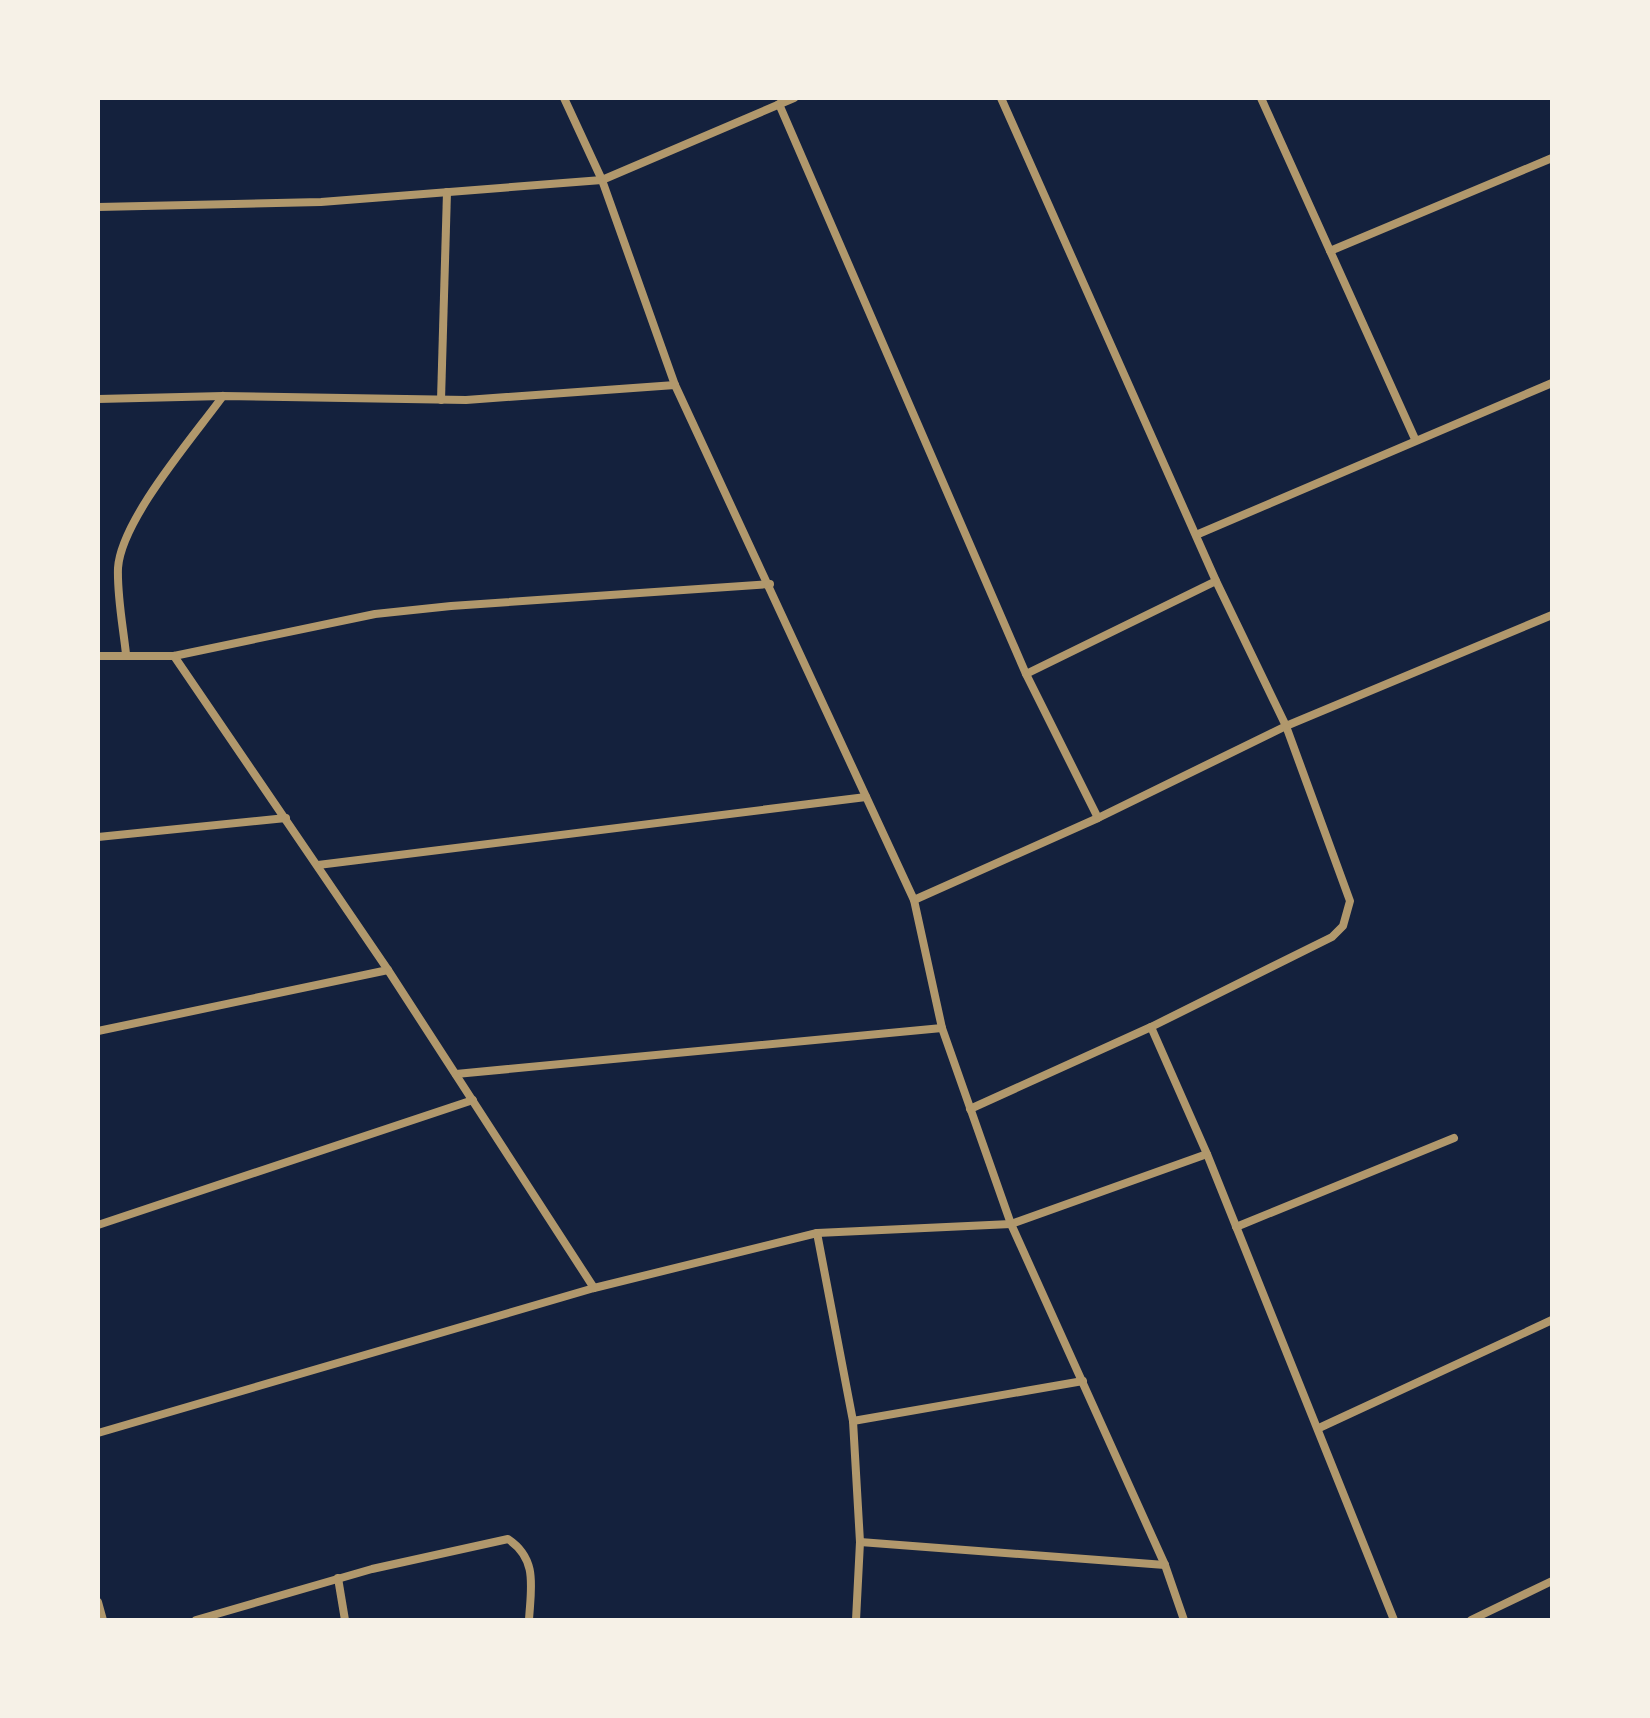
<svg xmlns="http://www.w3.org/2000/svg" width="1650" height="1718" viewBox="0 0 1650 1718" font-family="Rubik,sans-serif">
<rect width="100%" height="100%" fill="#14213d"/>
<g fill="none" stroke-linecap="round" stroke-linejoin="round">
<g stroke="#b1986c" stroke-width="8">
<path d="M564,98L602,180L675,385L914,900L942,1028L1011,1224L1165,1565L1184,1620"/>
<path d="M1261,98L1415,439"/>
<path d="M779,104L1026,674L1098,818"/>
<path d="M98,207L321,202L602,180L794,98"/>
<path d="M1330,251L1552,158"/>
<path d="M98,399L223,396L466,400L675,385"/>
<path d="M441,400L447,192"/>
<path d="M1196,535L1552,383"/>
<path d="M126,654C123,626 117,596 118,568C121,520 194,436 223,396"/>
<path d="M98,656H174L375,614L451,606L770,584"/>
<path d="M174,656L388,970L594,1288"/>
<path d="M1026,674L1216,581"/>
<path d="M98,837L286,818"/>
<path d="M318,865L866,797"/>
<path d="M914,900L1098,818L1286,726L1552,615"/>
<path d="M1151,1027L1207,1154L1394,1620"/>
<path d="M98,1031L388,970"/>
<path d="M456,1074L942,1028"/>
<path d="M970,1109L1151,1027L1332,937L1343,926L1350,901L1286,726L1216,581L1001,98"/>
<path d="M98,1225L473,1100"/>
<path d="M1236,1227L1454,1138"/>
<path d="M817,1233L853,1421L860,1542L856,1620"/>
<path d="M853,1421L1083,1381"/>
<path d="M1319,1428L1552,1320"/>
<path d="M98,1433L594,1288L817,1233L1011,1224L1207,1154"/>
<path d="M860,1542L1165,1565"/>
<path d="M338,1578L345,1620"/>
<path d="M98,1602L103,1620"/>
<path d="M196,1620L372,1569L508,1539C538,1559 531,1587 529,1620"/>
<path d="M1471,1620L1552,1581"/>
</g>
</g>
<rect width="1650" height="1718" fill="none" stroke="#f6f1e7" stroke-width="200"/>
</svg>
